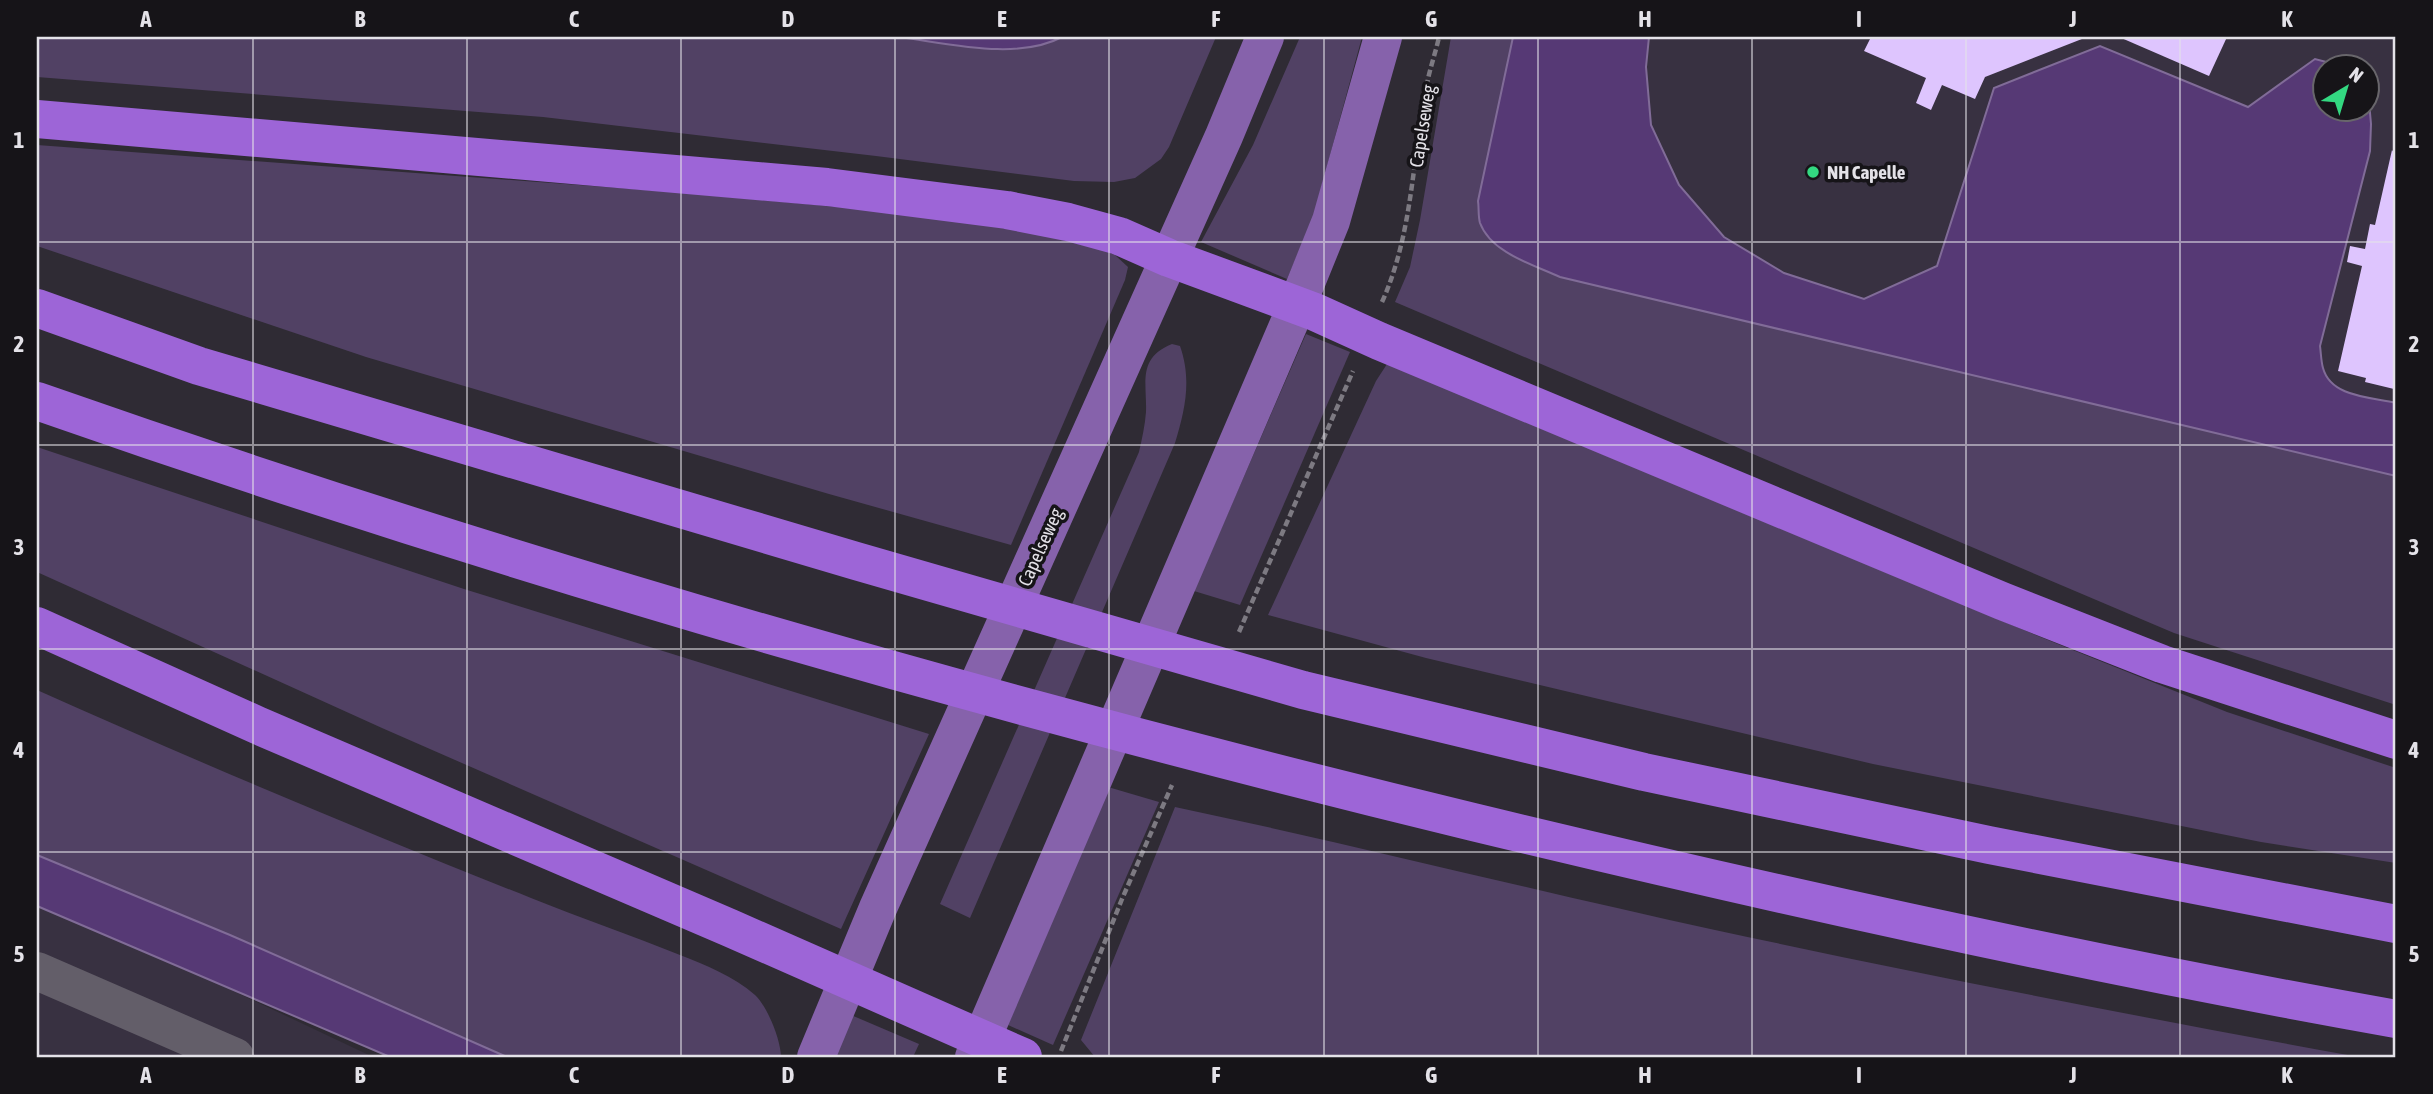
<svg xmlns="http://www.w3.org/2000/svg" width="2433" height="1094" viewBox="0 0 2433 1094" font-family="'Asap Condensed',sans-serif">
<rect width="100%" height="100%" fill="#2f2b34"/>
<g fill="#383141" fill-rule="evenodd">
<path d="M1646,37H2396V467L1622,279ZM2324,66H2366V108H2324Z"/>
<path d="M37,898L373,1057H37Z"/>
</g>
<g fill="#514164">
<path d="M37,37H898L999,49L1062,37H1216L1169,147L1161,159L1135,178L1114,182L1074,181L876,156L543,117L37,77Z"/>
<path d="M1300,37H1362L1313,218L1287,279L1201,242L1253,145Z"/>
<path d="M1451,37H1513L1478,201C1479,207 1478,216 1480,223C1491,253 1534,265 1561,277L2396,476V705L2174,633L1395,302L1410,267L1420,220Z"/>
<path d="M37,145L673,192L905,213L1082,240L1115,255L1128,267L1125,280L1011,545L829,494L366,357L37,246Z"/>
<path d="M1306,334L1350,352L1240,605L1194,591Z"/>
<path d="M1172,344L1180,346C1192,380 1185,410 1175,443L970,918L940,904L1139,452C1142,439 1145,425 1146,412C1147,383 1137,358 1172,344Z"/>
<path d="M1387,364L2038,636L2227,712L2396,768V863L2261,842L1873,764L1426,658L1268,615L1376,381Z"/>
<path d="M37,447L464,589L929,734L841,929L382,728L37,572Z"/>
<path d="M37,690C200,763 365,832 531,898C580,918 631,935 680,955C705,965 734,976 755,995C767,1006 781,1040 781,1057H507L230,935L37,855Z"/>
<path d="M1108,787L1159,802L1053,1045L1008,1025Z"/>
<path d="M1175,807C1356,845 1535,891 1715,930C1929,976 2144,1018 2359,1057H1095L1081,1040Z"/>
<path d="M851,1015L919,1044L913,1057H834Z"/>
</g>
<g fill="#563975" stroke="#816c98" stroke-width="2">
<path d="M899,37H898H1062C1017,61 947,43 899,37Z"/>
<path d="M1513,37H1649L1646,67L1651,125L1679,185L1724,237L1784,273L1864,299L1937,266L1994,88L2100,46L2248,107L2315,59L2342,66H2324V108H2366L2367,79L2371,124L2370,151L2320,346C2321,353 2321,361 2323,368C2331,398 2373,397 2396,403V476L1560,277C1534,265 1491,253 1480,223C1478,216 1479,207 1478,201Z"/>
<path d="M37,855L230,935L507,1057H390L37,906Z"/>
</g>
<g fill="#dec5fe">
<path d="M1871,37H2087L1985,77L1975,99L1942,85L1931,110L1916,103L1926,78L1864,51Z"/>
<path d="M2119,37H2227L2209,76Z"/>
<path d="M2392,150L2396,156V377L2394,389L2365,382L2366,378L2338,371L2362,266L2347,262L2350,246L2365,249L2370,224L2375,225Z"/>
</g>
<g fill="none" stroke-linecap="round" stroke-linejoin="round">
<g stroke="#7d7a82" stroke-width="4.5" stroke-dasharray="7 3.5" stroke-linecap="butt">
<path d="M1382,302C1414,231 1412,154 1428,79C1431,65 1436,51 1439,37"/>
<path d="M1239,632L1353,371"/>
<path d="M1061,1051L1122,899L1172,785"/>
</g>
<path stroke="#635e69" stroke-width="38" d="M37,971L235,1057"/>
<g stroke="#8662ab" stroke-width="38">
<path d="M816,1057L878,908L1224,136L1265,37"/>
<path d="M974,1057L1297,305L1331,221L1383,37"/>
</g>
<g stroke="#9d65d7" stroke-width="38">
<path d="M37,119L827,187L1007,210L1068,222L1119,236L1169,258L1315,312L1379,341L2002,601L2162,664L2396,740"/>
<path d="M37,308L199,366L856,561L1303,690L1644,772L1989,845L2396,924"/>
<path d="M37,401C508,566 988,704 1473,822C1779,896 2086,964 2396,1019"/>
<path d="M37,626L257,725L730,928L1023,1057"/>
</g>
</g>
<path fill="none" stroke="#e4e2e8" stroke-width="2" stroke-opacity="0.55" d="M253,37V1057M467,37V1057M681,37V1057M895,37V1057M1109,37V1057M1324,37V1057M1538,37V1057M1752,37V1057M1966,37V1057M2180,37V1057M37,242H2396M37,445H2396M37,649H2396M37,852H2396"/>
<circle fill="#33d881" stroke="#161418" stroke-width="2.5" cx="1813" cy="172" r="7"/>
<g text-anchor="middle" stroke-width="7" stroke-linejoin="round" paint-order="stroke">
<g font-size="19" fill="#e4e2e8" stroke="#161418">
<text transform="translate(1422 126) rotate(-81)" y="7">Capelseweg</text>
<text transform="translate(1040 547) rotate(-66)" y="7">Capelseweg</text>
</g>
<g font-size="19" font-weight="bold" fill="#e4e2e8" stroke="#161418" text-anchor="start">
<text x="1827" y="179">NH Capelle</text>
</g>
</g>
<rect width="2433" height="1094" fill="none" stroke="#161418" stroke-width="77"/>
<g transform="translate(2346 88) rotate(38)"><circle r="33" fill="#161418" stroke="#68666b" stroke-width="2"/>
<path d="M0-5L12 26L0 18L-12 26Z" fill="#33d881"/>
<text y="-10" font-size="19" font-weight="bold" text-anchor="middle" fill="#e4e2e8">N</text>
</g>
<rect x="38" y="38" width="2356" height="1018" fill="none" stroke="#e4e2e8" stroke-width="2.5"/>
<g font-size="23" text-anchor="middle" font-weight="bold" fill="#e4e2e8">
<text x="146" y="27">A</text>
<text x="360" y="27">B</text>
<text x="574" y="27">C</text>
<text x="788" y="27">D</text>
<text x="1002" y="27">E</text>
<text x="1216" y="27">F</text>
<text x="1431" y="27">G</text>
<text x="1645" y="27">H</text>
<text x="1859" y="27">I</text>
<text x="2073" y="27">J</text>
<text x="2287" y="27">K</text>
<text x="19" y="148">1</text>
<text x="2414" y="148">1</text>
<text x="19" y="352">2</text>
<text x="2414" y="352">2</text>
<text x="19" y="555">3</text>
<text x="2414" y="555">3</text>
<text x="19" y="758">4</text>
<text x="2414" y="758">4</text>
<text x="19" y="962">5</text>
<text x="2414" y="962">5</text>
<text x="146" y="1083">A</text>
<text x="360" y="1083">B</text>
<text x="574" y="1083">C</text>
<text x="788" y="1083">D</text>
<text x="1002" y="1083">E</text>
<text x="1216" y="1083">F</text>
<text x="1431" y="1083">G</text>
<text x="1645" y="1083">H</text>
<text x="1859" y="1083">I</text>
<text x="2073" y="1083">J</text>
<text x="2287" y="1083">K</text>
</g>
</svg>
